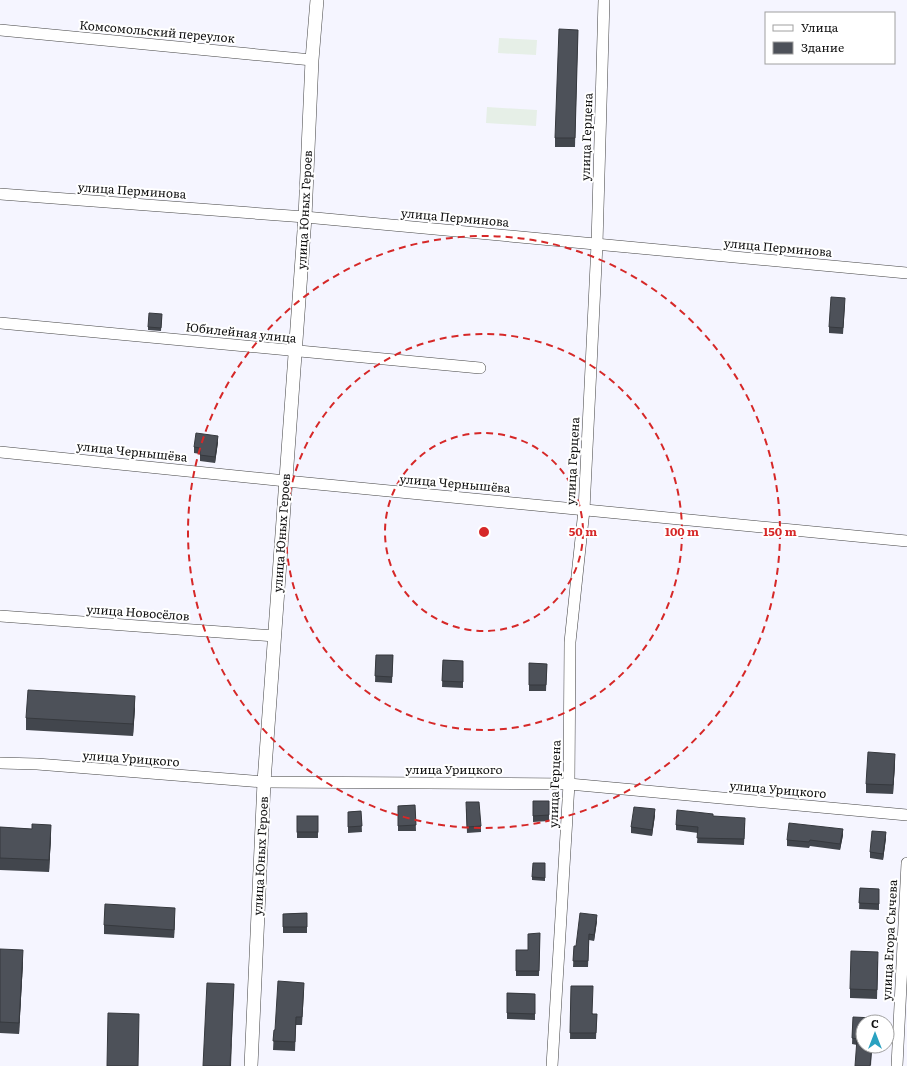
<svg xmlns="http://www.w3.org/2000/svg" width="907" height="1066" viewBox="0 0 907 1066" font-family="Literata,serif">
<rect width="100%" height="100%" fill="#f5f5ff"/>
<g fill="#e6efe7">
<path d="M499,38L537,40L536,55L498,53Z"/>
<path d="M487,107L537,110L536,126L486,123Z"/>
</g>
<g fill="none" stroke-linecap="round" stroke-linejoin="round">
<g stroke="#444" stroke-width="12">
<g id="minor">
<path d="M0,30L312,60"/>
<path d="M0,194L305,217L907,273"/>
<path d="M0,323L480,368"/>
<path d="M0,452L286,481L907,541"/>
<path d="M0,616L275,636"/>
<path d="M0,763L37,764L264,782L569,784L907,815"/>
<path d="M552,1066L569,784L570,642L584,510L597,244L604,0"/>
<path d="M897,1066L907,863"/>
</g>
</g>
<g stroke="#444" stroke-width="14">
<path id="tertiary" d="M251,1066L264,782L305,217L312,60L317,0"/>
</g>
<use href="#minor" stroke="#fff" stroke-width="11"/>
<use href="#tertiary" stroke="#fff" stroke-width="13"/>
</g>
<g fill="#42464d">
<path d="M578,30L575,147H555V138Z"/>
<path d="M845,304L843,334L829,333V327Z"/>
<path d="M162,317L161,331L148,330V327Z"/>
<path d="M218,442L215,463L200,461V454L194,453V447Z"/>
<path d="M376,655H393L392,683L375,682Z"/>
<path d="M443,660L463,661V688L442,687Z"/>
<path d="M529,663L547,664L546,691H529Z"/>
<path d="M135,708L133,736L26,730V718Z"/>
<path d="M895,763L893,794L866,793V784Z"/>
<path d="M533,801H549V821L533,822Z"/>
<path d="M415,805L416,831H398V806Z"/>
<path d="M466,808L481,826V832L467,833Z"/>
<path d="M361,811L362,832L348,833V812Z"/>
<path d="M655,815L652,836L631,833V827Z"/>
<rect x="297" y="816" width="21" height="22"/>
<path d="M713,816L745,823L744,845L697,843L698,833L676,830V825Z"/>
<path d="M0,827L32,829L51,837L49,872L0,870Z"/>
<path d="M843,835L840,850L810,846L809,848L787,846V840Z"/>
<path d="M886,838L883,860L870,858V852Z"/>
<path d="M545,863V881L532,880V877Z"/>
<path d="M860,888L879,889V910L859,909Z"/>
<path d="M307,913V933H283V914Z"/>
<path d="M175,917L174,938L104,934V925Z"/>
<path d="M597,921L594,941L589,940L588,967H573L574,946H576Z"/>
<path d="M540,933L539,976H516V950H528Z"/>
<path d="M0,949L23,962L19,1034L0,1033Z"/>
<path d="M878,961L877,999L850,998V989Z"/>
<path d="M571,986L593,1014H597L596,1039H570Z"/>
<path d="M304,991L302,1025H296L295,1051L273,1050L274,1030H275Z"/>
<path d="M507,993L535,994V1020L507,1019Z"/>
<path d="M853,1017L863,1046H872L871,1066L857,1045L852,1044Z"/>
</g>
<g fill="#36393e">
<path d="M218,436V442L215,463V457Z"/>
<path d="M135,696V708L133,736V724Z"/>
<path d="M895,754V763L893,794V785Z"/>
<path d="M655,809V815L652,836V830Z"/>
<path d="M51,825V837L49,872V860Z"/>
<path d="M843,829V835L840,850V844Z"/>
<path d="M886,832V838L883,860V854Z"/>
<path d="M175,908V917L174,938V930Z"/>
<path d="M597,915V921L594,941V935Z"/>
<path d="M23,950V962L19,1034V1023Z"/>
<path d="M234,984L231,1066H230Z"/>
</g>
<g fill="#4d5159" stroke="#36393e">
<path d="M559,29L578,30L575,138H555Z"/>
<path d="M831,297L845,298L843,328L829,327Z"/>
<path d="M149,313L162,314L161,328L148,327Z"/>
<path d="M196,433L218,436L215,457L200,455V448L194,447Z"/>
<path d="M376,655H393L392,677L375,676Z"/>
<path d="M443,660L463,661V682L442,681Z"/>
<path d="M529,663L547,664L546,685H529Z"/>
<path d="M28,690L135,696L133,724L26,718Z"/>
<path d="M868,752L895,754L893,785L866,784Z"/>
<path d="M533,801H549V815L533,816Z"/>
<path d="M466,802H479L481,826L467,827Z"/>
<path d="M415,805L416,825L398,826V806Z"/>
<path d="M634,807L655,809L652,830L631,827Z"/>
<path d="M677,810L713,814V816L745,818L744,839L697,838L698,827L676,825Z"/>
<path d="M361,811L362,826L348,827V812Z"/>
<rect x="297" y="816" width="21" height="16"/>
<path d="M789,823L843,829L840,844L810,840L809,842L787,840Z"/>
<path d="M32,824L51,825L49,860L0,858V827L32,829Z"/>
<path d="M872,831L886,832L883,854L870,852Z"/>
<path d="M533,863H545V878L532,877Z"/>
<path d="M860,888L879,889V904L859,903Z"/>
<path d="M105,904L175,908L174,930L104,925Z"/>
<path d="M307,913V927H283V914Z"/>
<path d="M580,913L597,915L594,935L589,934L588,961H573L574,946H576Z"/>
<path d="M540,933L539,971H516V950H528V934Z"/>
<path d="M0,949L23,950L19,1023L0,1022Z"/>
<path d="M851,951L878,952L877,990L850,989Z"/>
<path d="M278,981L304,983L302,1017H296L295,1042L273,1041L274,1030H275Z"/>
<path d="M207,983L234,984L230,1066H203Z"/>
<path d="M571,986H593L592,1014H597L596,1033H570Z"/>
<path d="M507,993L535,994V1014L507,1013Z"/>
<path d="M108,1013L139,1014L138,1066H107Z"/>
<path d="M853,1017L874,1018V1022H863V1046H872L870,1066H855L857,1039L852,1038Z"/>
</g>
<g fill="none" stroke="#d62828" stroke-width="2" stroke-dasharray="7 5">
<circle cx="484" cy="532" r="99"/>
<circle cx="484" cy="532" r="198"/>
<circle cx="484" cy="532" r="296"/>
</g>
<g text-anchor="middle" stroke-width="4" stroke-linejoin="round" paint-order="stroke">
<g font-size="12" fill="#111" stroke="#fff">
<text transform="translate(157 32) rotate(5)" y="4">Комсомольский переулок</text>
<text transform="translate(587 137) rotate(-88)" y="4">улица Герцена</text>
<text transform="translate(132 191) rotate(4)" y="4">улица Перминова</text>
<text transform="translate(305 210) rotate(-87)" y="4">улица Юных Героев</text>
<text transform="translate(455 218) rotate(5)" y="4">улица Перминова</text>
<text transform="translate(778 248) rotate(5)" y="4">улица Перминова</text>
<text transform="translate(241 333) rotate(6)" y="4">Юбилейная улица</text>
<text transform="translate(132 452) rotate(6)" y="4">улица Чернышёва</text>
<text transform="translate(573 461) rotate(-87)" y="4">улица Герцена</text>
<text transform="translate(455 484) rotate(5)" y="4">улица Чернышёва</text>
<text transform="translate(282 533) rotate(-86)" y="4">улица Юных Героев</text>
<text transform="translate(138 613) rotate(4)" y="4">улица Новосёлов</text>
<text transform="translate(131 759) rotate(4)" y="4">улица Урицкого</text>
<text x="454" y="774">улица Урицкого</text>
<text transform="translate(555 784) rotate(-88)" y="4">улица Герцена</text>
<text transform="translate(778 790) rotate(5)" y="4">улица Урицкого</text>
<text transform="translate(261 856) rotate(-87)" y="4">улица Юных Героев</text>
<text transform="translate(890 940) rotate(-87)" y="4">улица Егора Сычева</text>
</g>
</g>
<circle cx="484" cy="532" r="6" fill="#d62828" stroke="#fff" stroke-width="2"/>
<g font-size="12" text-anchor="middle" font-weight="bold" fill="#d62828" stroke="#fff" stroke-width="4" stroke-linejoin="round" paint-order="stroke">
<text x="583" y="536">50 m</text>
<text x="682" y="536">100 m</text>
<text x="780" y="536">150 m</text>
</g>
<rect x="765" y="12" width="130" height="52" fill="#ffffff" stroke="#a0a0a0"/>
<rect x="773" y="25" width="20" height="6" fill="#ffffff" stroke="#a0a0a0"/>
<text x="801" y="32" font-size="12" fill="#111111">Улица</text>
<rect x="773" y="42" width="20" height="12" fill="#4d5159" stroke="#a0a0a0"/>
<text x="801" y="52" font-size="12" fill="#111111">Здание</text>
<g transform="translate(875 1034)"><circle r="19" fill="#ffffff" stroke="#a0a0a0"/>
<path d="M0-3L7 15L0 10L-7 15Z" fill="#29a1c0"/>
<text y="-6" font-size="11" font-weight="bold" text-anchor="middle" fill="#111111">С</text>
</g>
</svg>
